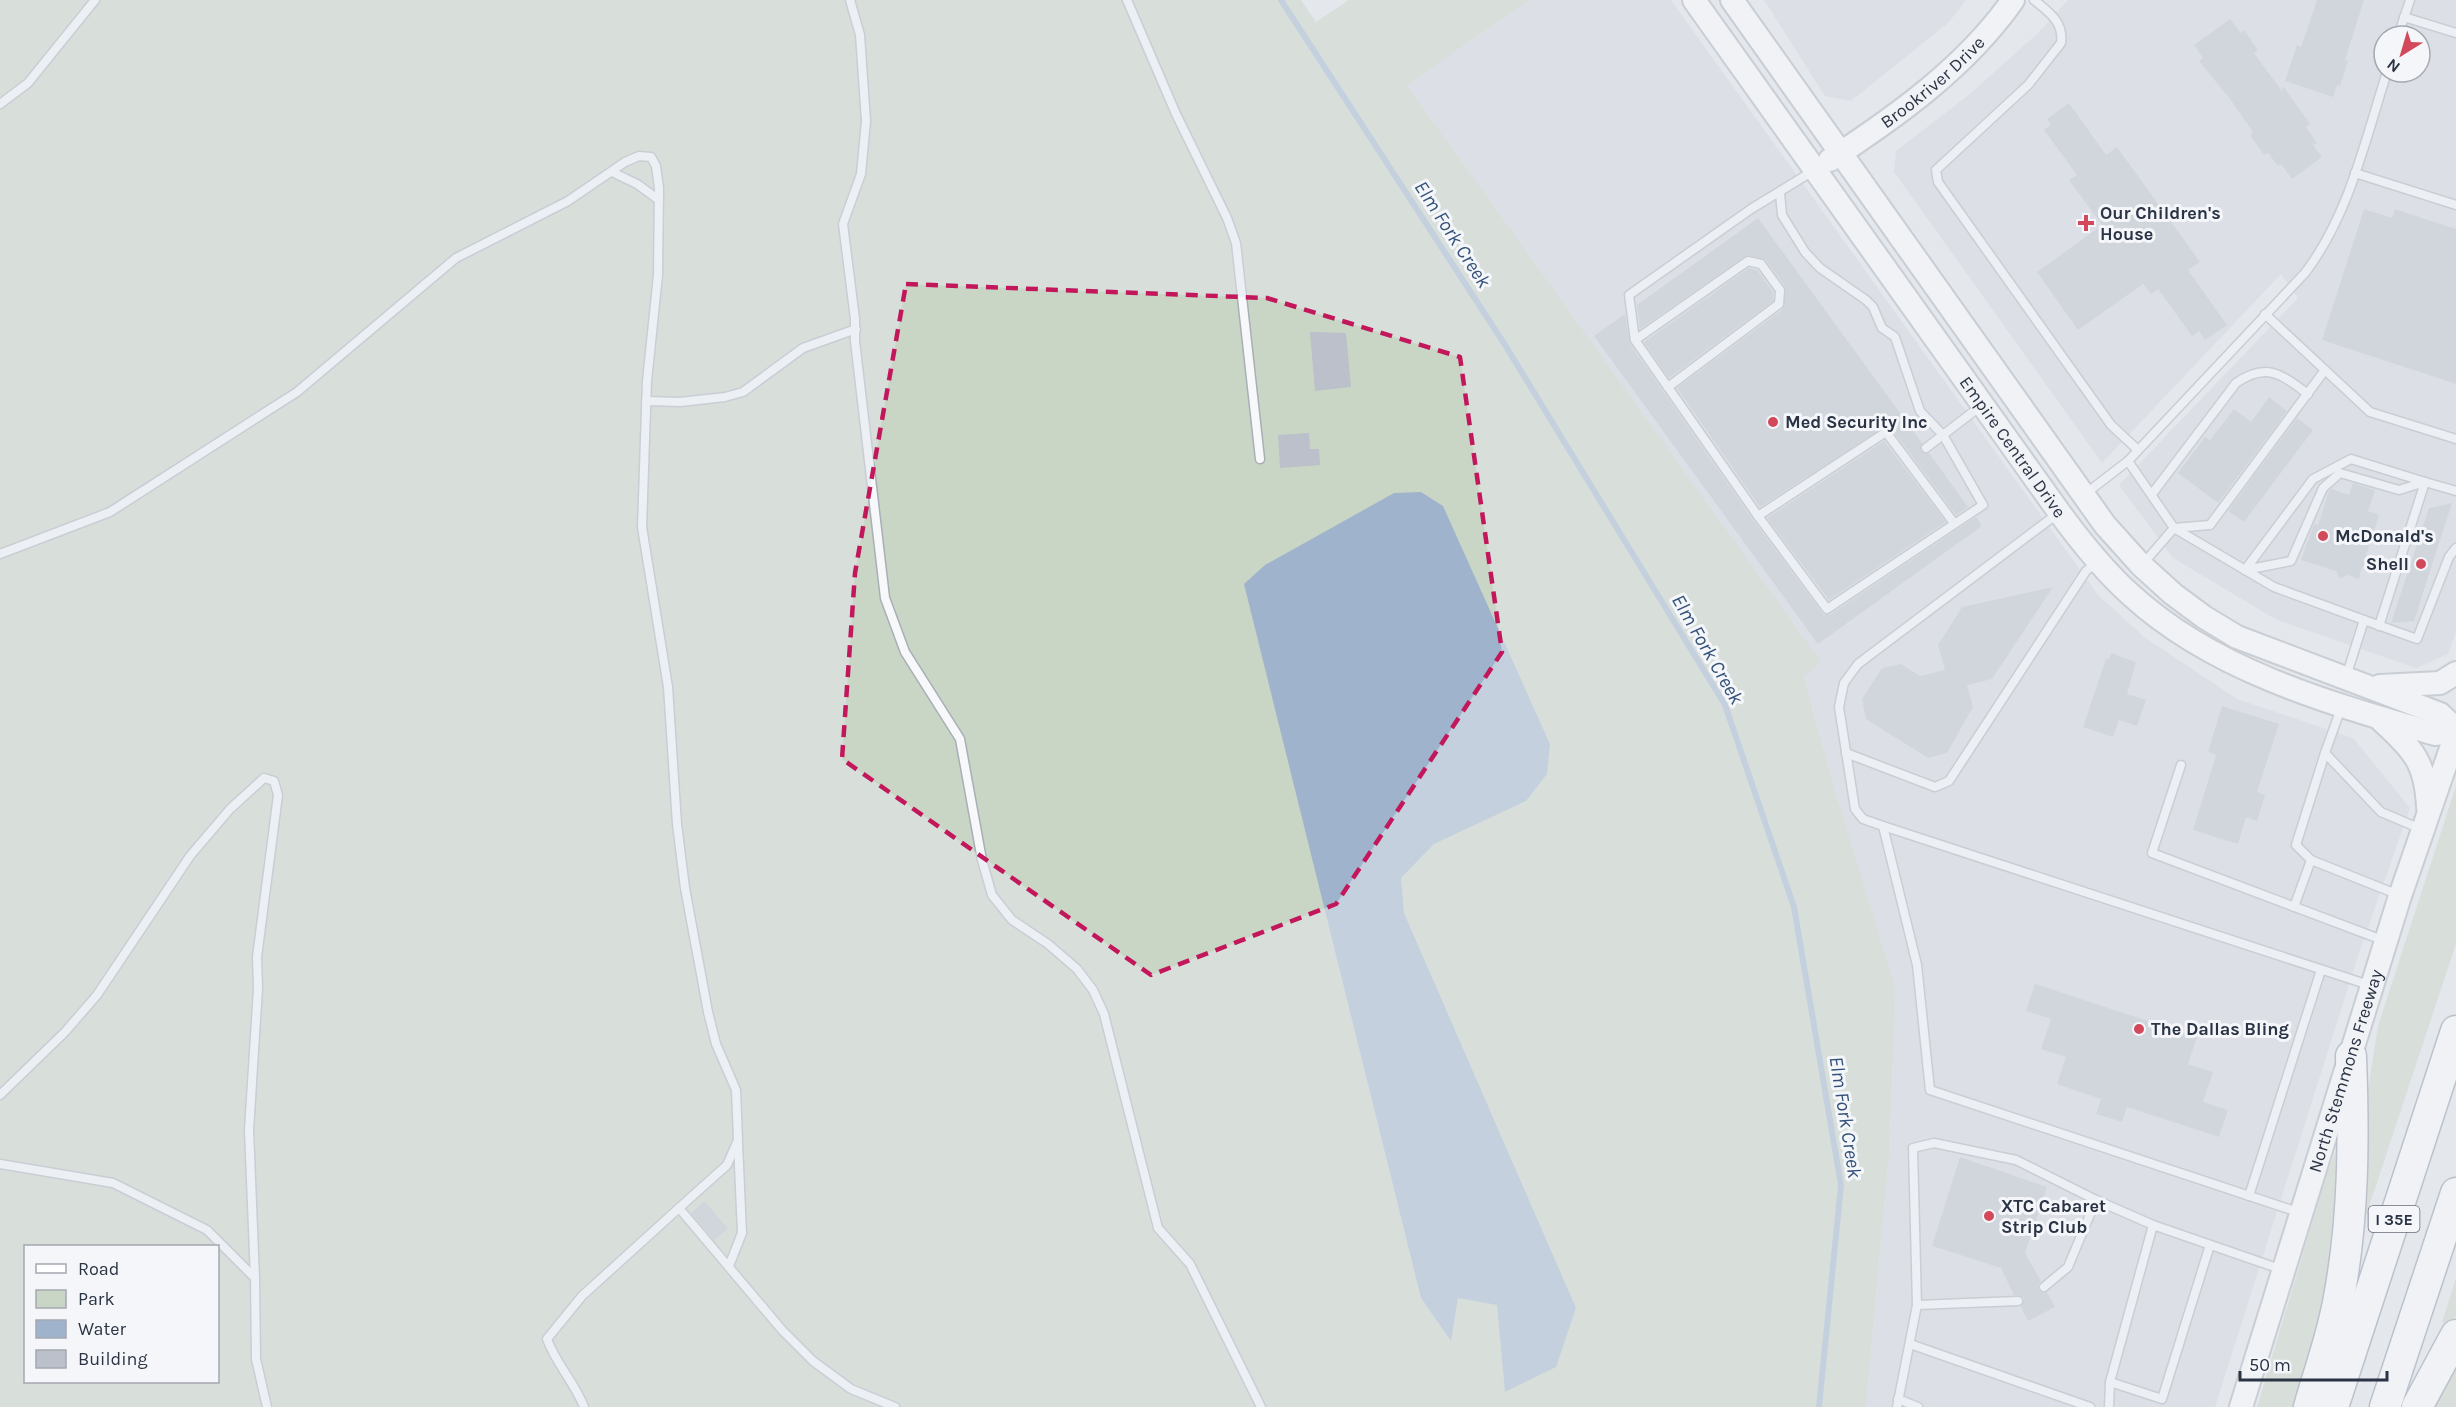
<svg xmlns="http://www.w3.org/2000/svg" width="2456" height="1407" viewBox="0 0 2456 1407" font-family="Karla,sans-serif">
<rect width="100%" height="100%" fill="#e4e7ec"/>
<g fill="#d2d6de" fill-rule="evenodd">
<path d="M1530,0H1671L2098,595L2144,637L2237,699L2353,738L2410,808L2359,953L2215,1407H1866L1889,1156L1896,989L1833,783L1804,675L1820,662L1407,85Z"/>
<path d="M1764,0H1966L1949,22L1851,101L1825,96Z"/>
<path d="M2068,0H2456V632L2448,654L2416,668L2277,620L2173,558L2119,485L2298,298L2281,274L2102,463L1894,172L1896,151L1970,94L2038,33ZM2384,36H2420V72H2384Z"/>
</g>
<g fill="#c9d6c5" fill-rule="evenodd">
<path d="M0,0H1301L1316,22L1349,0H1530L1407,85L1821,662L1804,676L1833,783L1896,989L1889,1156L1866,1407H0ZM26,1246H218V1382H26Z"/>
<path d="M2456,786V944L2357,1243L2366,1102L2378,1026Z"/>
<path d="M2344,1130V1199L2301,1407H2257L2327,1173Z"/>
<path d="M2456,1278V1316L2449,1324L2442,1322Z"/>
<path d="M2456,1365V1407H2435Z"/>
</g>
<path fill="#9fb4cc" d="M1421,492L1443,506L1550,744L1547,774L1526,801L1434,844L1401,878L1404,913L1576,1308L1556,1367L1505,1392L1497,1305L1458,1298L1451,1341L1421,1298L1244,584L1265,565L1394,493Z"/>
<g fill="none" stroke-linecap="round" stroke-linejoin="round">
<path stroke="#9fb4cc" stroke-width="6" d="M1281,0L1505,345L1725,705L1794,907L1841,1185L1819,1407"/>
</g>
<g fill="#bbc0ca">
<path d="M2317,0H2364L2345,60L2348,61L2340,86L2337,85L2333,97L2285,81L2297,45L2301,47Z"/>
<path d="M2230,19L2241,33L2244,30L2258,50L2254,53L2282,91L2283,86L2310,124L2306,127L2317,143L2313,145L2322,157L2292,179L2281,164L2278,166L2268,153L2264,155L2250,135L2253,132L2230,99L2199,61L2203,58L2194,45Z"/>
<path d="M2069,103L2106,155L2117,147L2200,262L2188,270L2227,325L2205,340L2199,331L2192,336L2158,289L2151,294L2143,284L2078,330L2037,272L2102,225L2069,180L2077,175L2044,130L2051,125L2047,119Z"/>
<path d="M2364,209L2392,218L2395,209L2456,229V384L2322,340Z"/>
<path d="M1758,218L1922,443L1921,451L1929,453L1968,507L1956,515L1891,428L1886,426L1760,507L1677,388L1783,309L1785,286L1766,260L1747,255L1640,329L1637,305Z"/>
<path d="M1749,268L1757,270L1773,292V301L1669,378L1644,342Z"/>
<path d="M1625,314L1630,344L1753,520L1824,615L1831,614L1976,517L1982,526L1818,644L1594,336Z"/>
<path d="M1310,332L1346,333L1351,387L1315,391Z"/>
<path d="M2269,397L2287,411L2218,503L2178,473L2205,437L2210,440L2234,409L2251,422Z"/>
<path d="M2297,418L2313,430L2244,522L2228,511Z"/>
<path d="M1309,433L1310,449H1319L1320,465L1280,468L1278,435Z"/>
<path d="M1884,441L1946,522L1829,600L1767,518Z"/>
<path d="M2353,483L2375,490L2368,511L2379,515L2366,556L2370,564L2362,567L2359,579L2347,575L2340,579L2336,571L2301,560L2314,524L2318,525L2329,491L2332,489L2349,495Z"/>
<path d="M2452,503L2414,621L2391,623L2429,508Z"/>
<path d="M2053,587L1992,679L1967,685L1973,707L1947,753L1928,758L1866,719L1862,699L1882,668L1901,664L1920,676L1945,670L1938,645L1962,607Z"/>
<path d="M2111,653L2136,662L2127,694L2146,700L2137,726L2119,720L2113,737L2083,727L2106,659H2109Z"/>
<path d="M2222,706L2279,724L2257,792L2265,795L2257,821L2246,817L2238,844L2193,830L2216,755L2208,752Z"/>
<path d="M2035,984L2197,1037L2188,1064L2213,1072L2203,1102L2228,1110L2219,1137L2127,1107L2122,1122L2096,1114L2101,1099L2057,1084L2066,1057L2041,1049L2051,1019L2026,1011Z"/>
<path d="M1960,1157L2047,1187L2025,1253L2041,1281L2038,1285L2039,1291L2047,1292L2055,1307L2028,1321L2021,1307L2024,1298L2014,1295L2001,1268L1932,1246Z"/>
<path d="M705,1201L728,1229L714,1240L691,1213Z"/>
</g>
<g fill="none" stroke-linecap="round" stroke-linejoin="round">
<g stroke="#a9aeb7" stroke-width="11">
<g id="lane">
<path d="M850,0L860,35L866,121L861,174L843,224L855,319V341L885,598L905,652L960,739L982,860L992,895L1012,920L1048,944L1077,969L1093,990L1104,1014L1158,1228L1190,1264L1261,1407"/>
<path d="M1127,0L1176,114L1227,218L1236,243L1260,459"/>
<path d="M2034,0C2049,12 2064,22 2061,43L2028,85L1936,170L1938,182L2111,425L2138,450"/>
<path d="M2404,17L2456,33"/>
<path d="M2398,36L2410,0"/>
<path d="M0,104L28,83L95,0"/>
<path d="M612,172L637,184L659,200"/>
<path d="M2355,173L2456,205"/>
<path d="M1780,193L1782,215L1805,252L1820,268L1866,300L1873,307L1882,328L1895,337L1920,411L1943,435L1983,505L1827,609L1758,516L1635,340L1629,295L1751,209L1813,171"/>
<path d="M2265,314L2370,412L2456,439"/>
<path d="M1635,340L1748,261L1761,264L1780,290L1779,304L1668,387"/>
<path d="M646,401L680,402L725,397L743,392L803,348L856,329"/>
<path d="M1926,448L1982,405"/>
<path d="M2128,461L2174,528L2274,587L2364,620"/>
<path d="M2085,494L2128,461L2305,273C2349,215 2365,141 2387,72"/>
<path d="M2152,494L2236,383C2267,362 2281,374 2308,394"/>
<path d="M1758,516L1886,432L1954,523"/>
<path d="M0,554L110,512L297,392L456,258L568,201L625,162L639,156L651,157L656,166L659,188L658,275L647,381L642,527L668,687L677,824L685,888L708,1012L716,1044L736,1090L738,1140L727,1165L679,1208"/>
<path d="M2142,565L2174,528L2210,525L2325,370"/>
<path d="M2245,570L2313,479L2351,459L2425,482L2379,626"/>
<path d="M2245,570L2291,561L2323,488L2340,473L2399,490L2425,482L2456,491"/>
<path d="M2346,677L2364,620L2417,639L2449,557L2456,548"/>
<path d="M2341,708L2325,753L2381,812L2421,829"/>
<path d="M1846,753L1935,787L1949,781L2086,571L2097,562"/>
<path d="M2325,753L2296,845L2311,860L2399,895"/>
<path d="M2181,765L2152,853L2385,941"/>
<path d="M1883,826L1863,819L1855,809L1839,707L1844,683L1858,664L2057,514"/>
<path d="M2294,907L2311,860"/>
<path d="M0,1095L65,1032L97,995L190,856L230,809L264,778L274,781L278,795L257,957L258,988L249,1130L255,1278"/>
<path d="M0,1164L113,1183L207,1230L255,1278L256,1359L267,1407"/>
<path d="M2249,1196L2321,970"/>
<path d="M2301,1213L1930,1090L1917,965L1883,826L2372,986"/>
<path d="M729,1266L742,1233L738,1143"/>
<path d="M2044,1287L2068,1267L2096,1200"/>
<path d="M1917,1305L2018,1301"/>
<path d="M1910,1344L2090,1407"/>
<path d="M2110,1382L2162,1399L2210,1245"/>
<path d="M1898,1399L1918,1407"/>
<path d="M584,1407C575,1383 556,1364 547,1339L582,1296L679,1208L782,1330L813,1361L851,1389L895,1407"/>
<path d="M1897,1407L1917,1305L1913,1148L1934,1143L2016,1160L2096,1200L2153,1225L2283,1270"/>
<path d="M2109,1407L2110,1382L2153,1225"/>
</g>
</g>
<g stroke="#a9aeb7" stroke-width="26">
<g id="secondary">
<path id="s1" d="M1694,0L2059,512C2081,542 2103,570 2131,595C2214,671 2329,703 2435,734L2456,731"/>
<path d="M1732,0L2105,525L2141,565L2173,594L2204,617L2237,637L2440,714L2456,729"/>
<path id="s2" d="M1830,160C1897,116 1966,67 2013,0"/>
<path d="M2380,686L2440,683L2456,673"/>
<path d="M2382,721C2413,749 2426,763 2428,807"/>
<path id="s3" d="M2241,1407L2400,896L2456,734"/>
</g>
</g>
<g stroke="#8b94a3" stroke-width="33">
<g id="highway">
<path d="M2309,1407C2319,1371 2333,1334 2339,1297C2354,1217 2354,1137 2351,1056"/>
<path d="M2333,1407L2456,1031"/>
<path d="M2385,1407L2456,1193"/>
<path d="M2417,1407L2456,1335"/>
</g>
</g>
<use href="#lane" stroke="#f7f8fa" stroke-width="8"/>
<use href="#secondary" stroke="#fff" stroke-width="22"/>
<use href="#highway" stroke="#fff" stroke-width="30"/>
</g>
<path d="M0 0H2456V1407H0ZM906,284L1267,298L1460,357L1502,652L1336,904L1151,975L842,759L855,573Z" fill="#e4e7ec" fill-opacity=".55" fill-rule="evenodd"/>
<path fill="none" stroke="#c2185b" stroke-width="4.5" stroke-dasharray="12 8" stroke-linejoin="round" d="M906,284L1267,298L1460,357L1502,652L1336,904L1151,975L842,759L855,573Z"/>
<g fill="#d1495b" stroke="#f4f6f9" stroke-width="2">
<path d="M2083 214h6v6h6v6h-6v6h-6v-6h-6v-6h6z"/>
<circle cx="1773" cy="422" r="6"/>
<circle cx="2323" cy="536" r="6"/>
<circle cx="2421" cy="564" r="6"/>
<circle cx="2139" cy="1029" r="6"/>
<circle cx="1989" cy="1216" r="6"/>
</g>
<g text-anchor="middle" stroke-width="6" stroke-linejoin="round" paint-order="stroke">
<rect fill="#f4f6f9" stroke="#676e7b" stroke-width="1.5" x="2368.5" y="1206" width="51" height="26" rx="4.5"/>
<g font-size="16" font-weight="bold" fill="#2b3445">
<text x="2394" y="1225">I 35E</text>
</g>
<g font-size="18" fill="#2b3445" stroke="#f4f6f9">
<text dy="6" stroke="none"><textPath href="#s2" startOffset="129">Brookriver Drive</textPath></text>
<text dy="6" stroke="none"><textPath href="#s1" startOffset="549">Empire Central Drive</textPath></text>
<text dy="6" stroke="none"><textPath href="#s3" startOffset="352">North Stemmons Freeway</textPath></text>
</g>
<g font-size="18" font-weight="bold" fill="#2b3445" stroke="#f4f6f9" text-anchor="start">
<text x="2100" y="219">Our Children's<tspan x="2100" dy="21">House</tspan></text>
<text x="1785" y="428">Med Security Inc</text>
<text x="2335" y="542">McDonald's</text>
<text x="2409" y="570" text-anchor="end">Shell</text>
<text x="2151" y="1035">The Dallas Bling</text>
<text x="2001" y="1212">XTC Cabaret<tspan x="2001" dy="21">Strip Club</tspan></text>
</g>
<g font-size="20" font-style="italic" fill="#34527a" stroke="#f4f6f9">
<text transform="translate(1453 234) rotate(57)" y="7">Elm Fork Creek</text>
<text transform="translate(1708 649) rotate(60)" y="7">Elm Fork Creek</text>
<text transform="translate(1846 1117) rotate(81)" y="7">Elm Fork Creek</text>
</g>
</g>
<rect x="24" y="1245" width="195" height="138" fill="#f4f6f9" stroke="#a4a8b1" stroke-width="1.5"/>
<rect x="36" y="1264" width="30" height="9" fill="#ffffff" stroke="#a4a8b1" stroke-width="1.5"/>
<text x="78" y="1275" font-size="18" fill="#2b3445">Road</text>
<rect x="36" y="1290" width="30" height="18" fill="#c9d6c5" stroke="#a4a8b1" stroke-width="1.5"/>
<text x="78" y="1305" font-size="18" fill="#2b3445">Park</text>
<rect x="36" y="1320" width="30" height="18" fill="#9fb4cc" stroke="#a4a8b1" stroke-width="1.5"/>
<text x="78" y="1335" font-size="18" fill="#2b3445">Water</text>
<rect x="36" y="1350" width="30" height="18" fill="#bbc0ca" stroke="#a4a8b1" stroke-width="1.5"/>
<text x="78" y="1365" font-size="18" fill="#2b3445">Building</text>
<g transform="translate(2402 54) rotate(217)"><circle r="28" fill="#f4f6f9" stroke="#a4a8b1" stroke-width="1.5"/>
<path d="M0-4.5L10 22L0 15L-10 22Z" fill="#d1495b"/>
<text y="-9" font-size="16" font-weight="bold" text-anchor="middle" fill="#2b3445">N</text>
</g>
<path d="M2240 1371v9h147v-9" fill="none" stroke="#2b3445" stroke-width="3"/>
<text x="2249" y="1371" font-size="18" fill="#2b3445" stroke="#f4f6f9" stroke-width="4.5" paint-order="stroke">50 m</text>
</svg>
